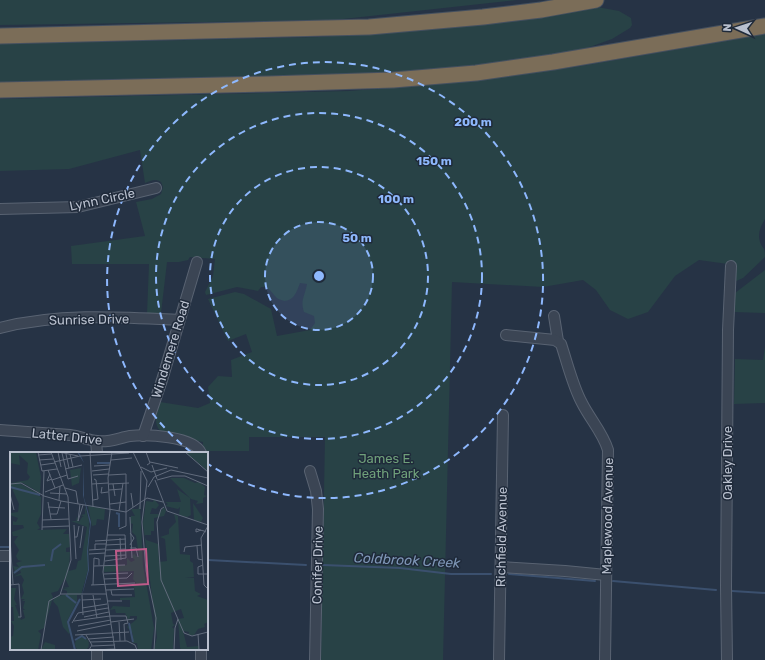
<svg xmlns="http://www.w3.org/2000/svg" width="765" height="660" viewBox="0 0 765 660" font-family="Rubik,sans-serif">
<rect width="100%" height="100%" fill="#263345"/>
<g fill="#284246">
<path d="M0,0H517L334,20L0,25Z"/>
<path d="M597,7L619,11L631,18L632,25L630,28L612,39L573,53L465,68L367,75L0,83V44L319,37L460,27Z"/>
<path d="M765,34V219C761,226 757,233 760,242C763,250 765,246 765,257L743,278L734,282L735,265L699,260L675,276L648,312L628,319L610,310L596,290L583,280L543,287L452,282L443,660H321L325,437H249V451H203V442L164,434C151,425 157,414 160,402L198,408L210,403L208,387L218,376L232,377L231,360L252,352L246,334L228,341L208,299L235,292L244,294L271,309L277,336L310,330L315,323L314,316L304,312C300,300 305,296 307,284L300,283C297,291 294,301 284,301C282,300 277,299 276,297C271,292 269,286 261,287L258,291L237,287L206,295L205,292L213,276L215,259L190,257L188,260L179,262H167L161,313L147,314L149,264H72L71,246L145,236L136,202L152,199L161,194L163,187L161,182C155,178 151,181 145,183L140,150L69,169L0,171V99L349,91L474,81L575,67Z"/>
<path d="M765,270V313L734,312L735,293Z"/>
<path d="M765,347V403L734,404L735,359L763,360Z"/>
</g>
<g fill="none" stroke-linecap="round" stroke-linejoin="round">
<g stroke="#3b506e" stroke-width="2">
<path d="M0,547H11"/>
<path d="M208,560L306,565"/>
<path d="M323,565L400,568L451,574H491"/>
<path d="M509,574L595,581"/>
<path d="M613,581L716,590"/>
<path d="M732,591L765,593"/>
</g>
<g stroke="#596372" stroke-width="12">
<g id="minor">
<path d="M0,209L78,207L156,188"/>
<path d="M554,316L558,341"/>
<path d="M0,328C58,313 120,317 179,320"/>
<path d="M506,335L555,340L561,344C567,362 573,387 582,403C590,419 603,433 608,450L605,660"/>
<path d="M0,430C23,432 47,433 70,435C79,436 88,440 97,441C108,443 119,438 130,436C146,434 194,436 201,453"/>
<path d="M143,436L162,380L197,262"/>
<path d="M96,441L97,453"/>
<path d="M310,471L316,491L318,509L315,660"/>
<path d="M0,556H11"/>
<path d="M501,567L565,571L606,575"/>
<path d="M97,649V660"/>
<path d="M201,649V660"/>
<path d="M499,660L503,415"/>
<path d="M727,660L726,586L728,330L731,266"/>
</g>
</g>
<g stroke="#45505f" stroke-width="17">
<g id="highway">
<path d="M0,36L369,27L483,17L541,10L596,0"/>
<path d="M0,90L268,84L393,80L476,73L553,62L765,26"/>
</g>
</g>
<use href="#minor" stroke="#3b4554" stroke-width="10"/>
<use href="#highway" stroke="#7b6d58" stroke-width="15"/>
</g>
<circle cx="319" cy="276" r="54" fill="#8eb8fd" fill-opacity=".12"/>
<g fill="none" stroke="#8eb8fd" stroke-width="2" stroke-dasharray="7 5">
<circle cx="319" cy="276" r="54"/>
<circle cx="319" cy="276" r="109"/>
<circle cx="319" cy="276" r="163"/>
<path d="M191 452A218 218 0 1 1 208 464"/>
</g>
<g text-anchor="middle" stroke-width="3" stroke-linejoin="round" paint-order="stroke">
<g font-size="13" fill="#b9c0ce" stroke="#1f2a3a">
<text transform="translate(102 199) rotate(-12)" y="5">Lynn Circle</text>
<text transform="translate(89 319) rotate(-1)" y="5">Sunrise Drive</text>
<text transform="translate(170 349) rotate(-73)" y="5">Windemere Road</text>
<text transform="translate(67 436) rotate(6)" y="5">Latter Drive</text>
<text transform="translate(727 463) rotate(-90)" y="5">Oakley Drive</text>
<text transform="translate(607 516) rotate(-89)" y="5">Maplewood Avenue</text>
<text transform="translate(501 537) rotate(-89)" y="5">Richfield Avenue</text>
<text transform="translate(317 565) rotate(-89)" y="5">Conifer Drive</text>
</g>
<g font-size="13" fill="#6fa07a" stroke="#1f2a3a">
<text x="386" y="463">James E.<tspan x="386" dy="15">Heath Park</tspan></text>
</g>
<g font-size="14" font-style="italic" fill="#7e96b6" stroke="#1f2a3a">
<text transform="translate(407 560) rotate(3)" y="5">Coldbrook Creek</text>
</g>
</g>
<g transform="translate(10 452)">
<rect width="198" height="198" fill="#263345"/>
<path d="M0,0L26,1L31,25L30,41L13,31H0L18,28L20,25L17,21L18,11L9,3L10,13L0,11ZM175,0H197L198,19ZM71,16L69,31L62,34L60,18ZM160,26H174L185,31L189,30L195,35L194,43L197,44L193,46V51L186,52L188,49L181,47ZM9,31L28,41L27,43L31,45V62L27,71L30,76L27,78L57,77L53,82H59L60,95L56,96V100H60L59,119L66,117L68,109L71,108L77,75L61,69H66L67,64L69,70L72,65H74L71,63L75,62V54L79,69L78,118L71,143H67V150L57,169L61,179L59,182L53,175L48,155L43,149L45,145L57,142V139L52,137H58L52,136L59,135L55,126L48,139L41,141L43,145L34,176L28,179L31,182L28,198H0V185L3,184L4,174L1,169H4L3,155H0V136H6L4,147L7,153H5L11,168L15,166L13,158H15L13,156L15,149H12L15,147H11L14,141L12,133L14,128L11,123L3,125L11,121L10,118L3,123L5,119L3,114L9,115L6,111L12,109L8,108L6,104L9,98L4,90L8,84H3L2,80L14,76L13,73H3V69L6,70L8,66L0,63V61L8,60L9,52L0,32ZM167,37L180,46L181,63L177,65L169,63L170,55L168,57L155,54L158,52L155,50H171ZM144,47L149,53L146,57L142,56L140,62H149L154,55L156,59L154,64L144,66V79H141V83H134L136,88L148,92L149,110L157,109L155,87L150,85L159,82V77L166,70L164,62L168,64L170,102L180,103V109L183,111L184,125L175,126H184L185,139L191,142L187,144L198,148V170L194,172L195,175L188,177L184,183H178L179,180L173,179L177,195L189,194V198H171L170,195L168,167L174,166L171,157L161,161L163,172L165,173L162,175L164,177L163,198H144L147,185L133,71L136,49L143,50ZM183,51L193,66L191,70L184,68ZM130,52L133,113L144,176L141,198H128L127,191H123V182L117,175L127,167V164H120L119,169L115,161H106L105,157L100,158L103,154L120,155V148H110V146L125,145L124,135L118,133L126,131L123,127L124,119L94,120V114L117,113V106L121,110L125,108L122,105L124,101L126,104H129L126,84L122,80L123,72L120,71L121,64H125L121,57H128ZM78,54L95,57L94,68L87,67L86,73L82,74ZM65 192a7 7 0 1 1 14 0a7 7 0 1 1-14 0ZM35,190L45,193V197L53,198H31Z" fill="#284246"/>
<path d="M67,0L70,2L74,11V46L81,70L78,97L79,118L71,147L78,118L77,99L80,72L73,43L74,11Z" fill="#3b506e"/>
<path fill="none" stroke="#3b506e" stroke-width="2" d="M87,11H100M0,35L30,43M106,61L109,62V75M41,109L43,98L51,92M4,121L12,115L35,113M56,143L66,151M119,171L123,190M65,188L72,184L76,187M65,198L58,170L70,147"/>
<path fill="none" stroke="#616b7c" stroke-width="1" d="M28,0L32,19L47,17M48,0L51,15M49,0L68,4M80,0L83,55M102,0L98,26L100,59L93,120L105,198M123,0L137,29L132,70L136,119L146,166L144,198M136,0L140,11L137,13M175,0L198,20M52,1L58,27L68,24M56,2L59,16M60,2L63,15M28,3L41,2M29,8L43,7M101,8L122,6M44,10L70,4L119,1M140,10L168,16M31,13L45,11M142,13L147,27M84,14L100,13M131,15L141,20L157,16M55,17L72,13M38,18L45,36M82,19L99,17M40,22L37,29L42,27M83,23L98,22M99,23L116,22V74L109,77M42,28L57,23M145,28L157,59L198,73M147,28L162,24H175L198,34M0,32L11,31L34,44L51,49L116,60L137,46L153,50M82,32L98,31M99,32L119,31M103,32L105,44M92,35L91,41L98,40M138,35L144,25L161,18L198,26M55,36L66,39L68,52M99,38L112,37M35,40L53,33M40,41L57,42M121,41L123,55M0,42L4,58M49,48L50,34M83,48L88,47L86,28L84,27M38,50L41,67M70,52L68,69L73,53M100,52L116,50M38,55L55,56M154,55L151,57L147,70L151,128L174,181L182,184L198,180M130,57L131,19M109,59L113,31M40,62H47L51,49M120,65L122,106M32,68L59,67M64,73L66,107M198,74L191,86L194,133L198,137M32,75L59,74M32,78L34,19M191,78L186,80V77H187L190,78L194,79L196,80M120,81L124,86L120,93M64,85H67L69,74M0,86L3,132M110,86L111,108M85,89L116,87M96,93L116,92M187,94L188,107L193,108M70,96L73,74M120,96H126L128,105M79,98L95,97M85,98V92H96M96,98L116,97M174,100L175,95L192,93M79,102L95,101M95,104L116,103M95,109L116,106L115,83H97M193,113L188,115V122H197M84,114L115,113M94,122L118,121M94,127L117,126L122,121M0,133L9,132L11,165H8M81,133L125,131M83,133L84,106L89,107V113M96,138L124,137M101,138L102,143H122M51,142H96M72,143L73,163M83,143L87,166M72,148L91,147M98,149H112M72,156L97,152M100,164H116L118,171L114,172M74,165L99,160M64,169L100,164M101,170L124,167M109,170L110,189M62,171L68,161L98,156M114,172L115,189M68,174L101,168M67,179L101,172M188,182L189,198M65,183L119,180M76,183L82,193L79,198M78,187L104,185M80,190L117,189L125,193L127,198M82,194L105,193M31,198L39,149L50,143L61,108L58,45L41,0M83,198L105,197M164,198L165,176L168,167"/>
<path fill="#be5b89" fill-opacity="0.15" stroke="#be5b89" stroke-width="2" d="M136,97L138,132L108,134L106,99Z"/>
<rect width="198" height="198" fill="none" stroke="#b9c0ce" stroke-width="2"/>
</g>
<circle cx="319" cy="276" r="6" fill="#8eb8fd" stroke="#1f2a3a" stroke-width="2"/>
<g font-size="12" text-anchor="middle" font-weight="bold" fill="#8eb8fd" stroke="#1f2a3a" stroke-width="3" stroke-linejoin="round" paint-order="stroke">
<text x="473" y="126">200 m</text>
<text x="434" y="165">150 m</text>
<text x="396" y="203">100 m</text>
<text x="357" y="242">50 m</text>
</g>
<g transform="translate(737 28) rotate(273)" stroke="#1f2a3a" stroke-width="3" paint-order="stroke">
<path d="M0-3L7 15L0 10L-7 15Z" fill="#b9c0ce"/>
<text y="-6" font-size="11" font-weight="bold" text-anchor="middle" fill="#b9c0ce">N</text>
</g>
</svg>
